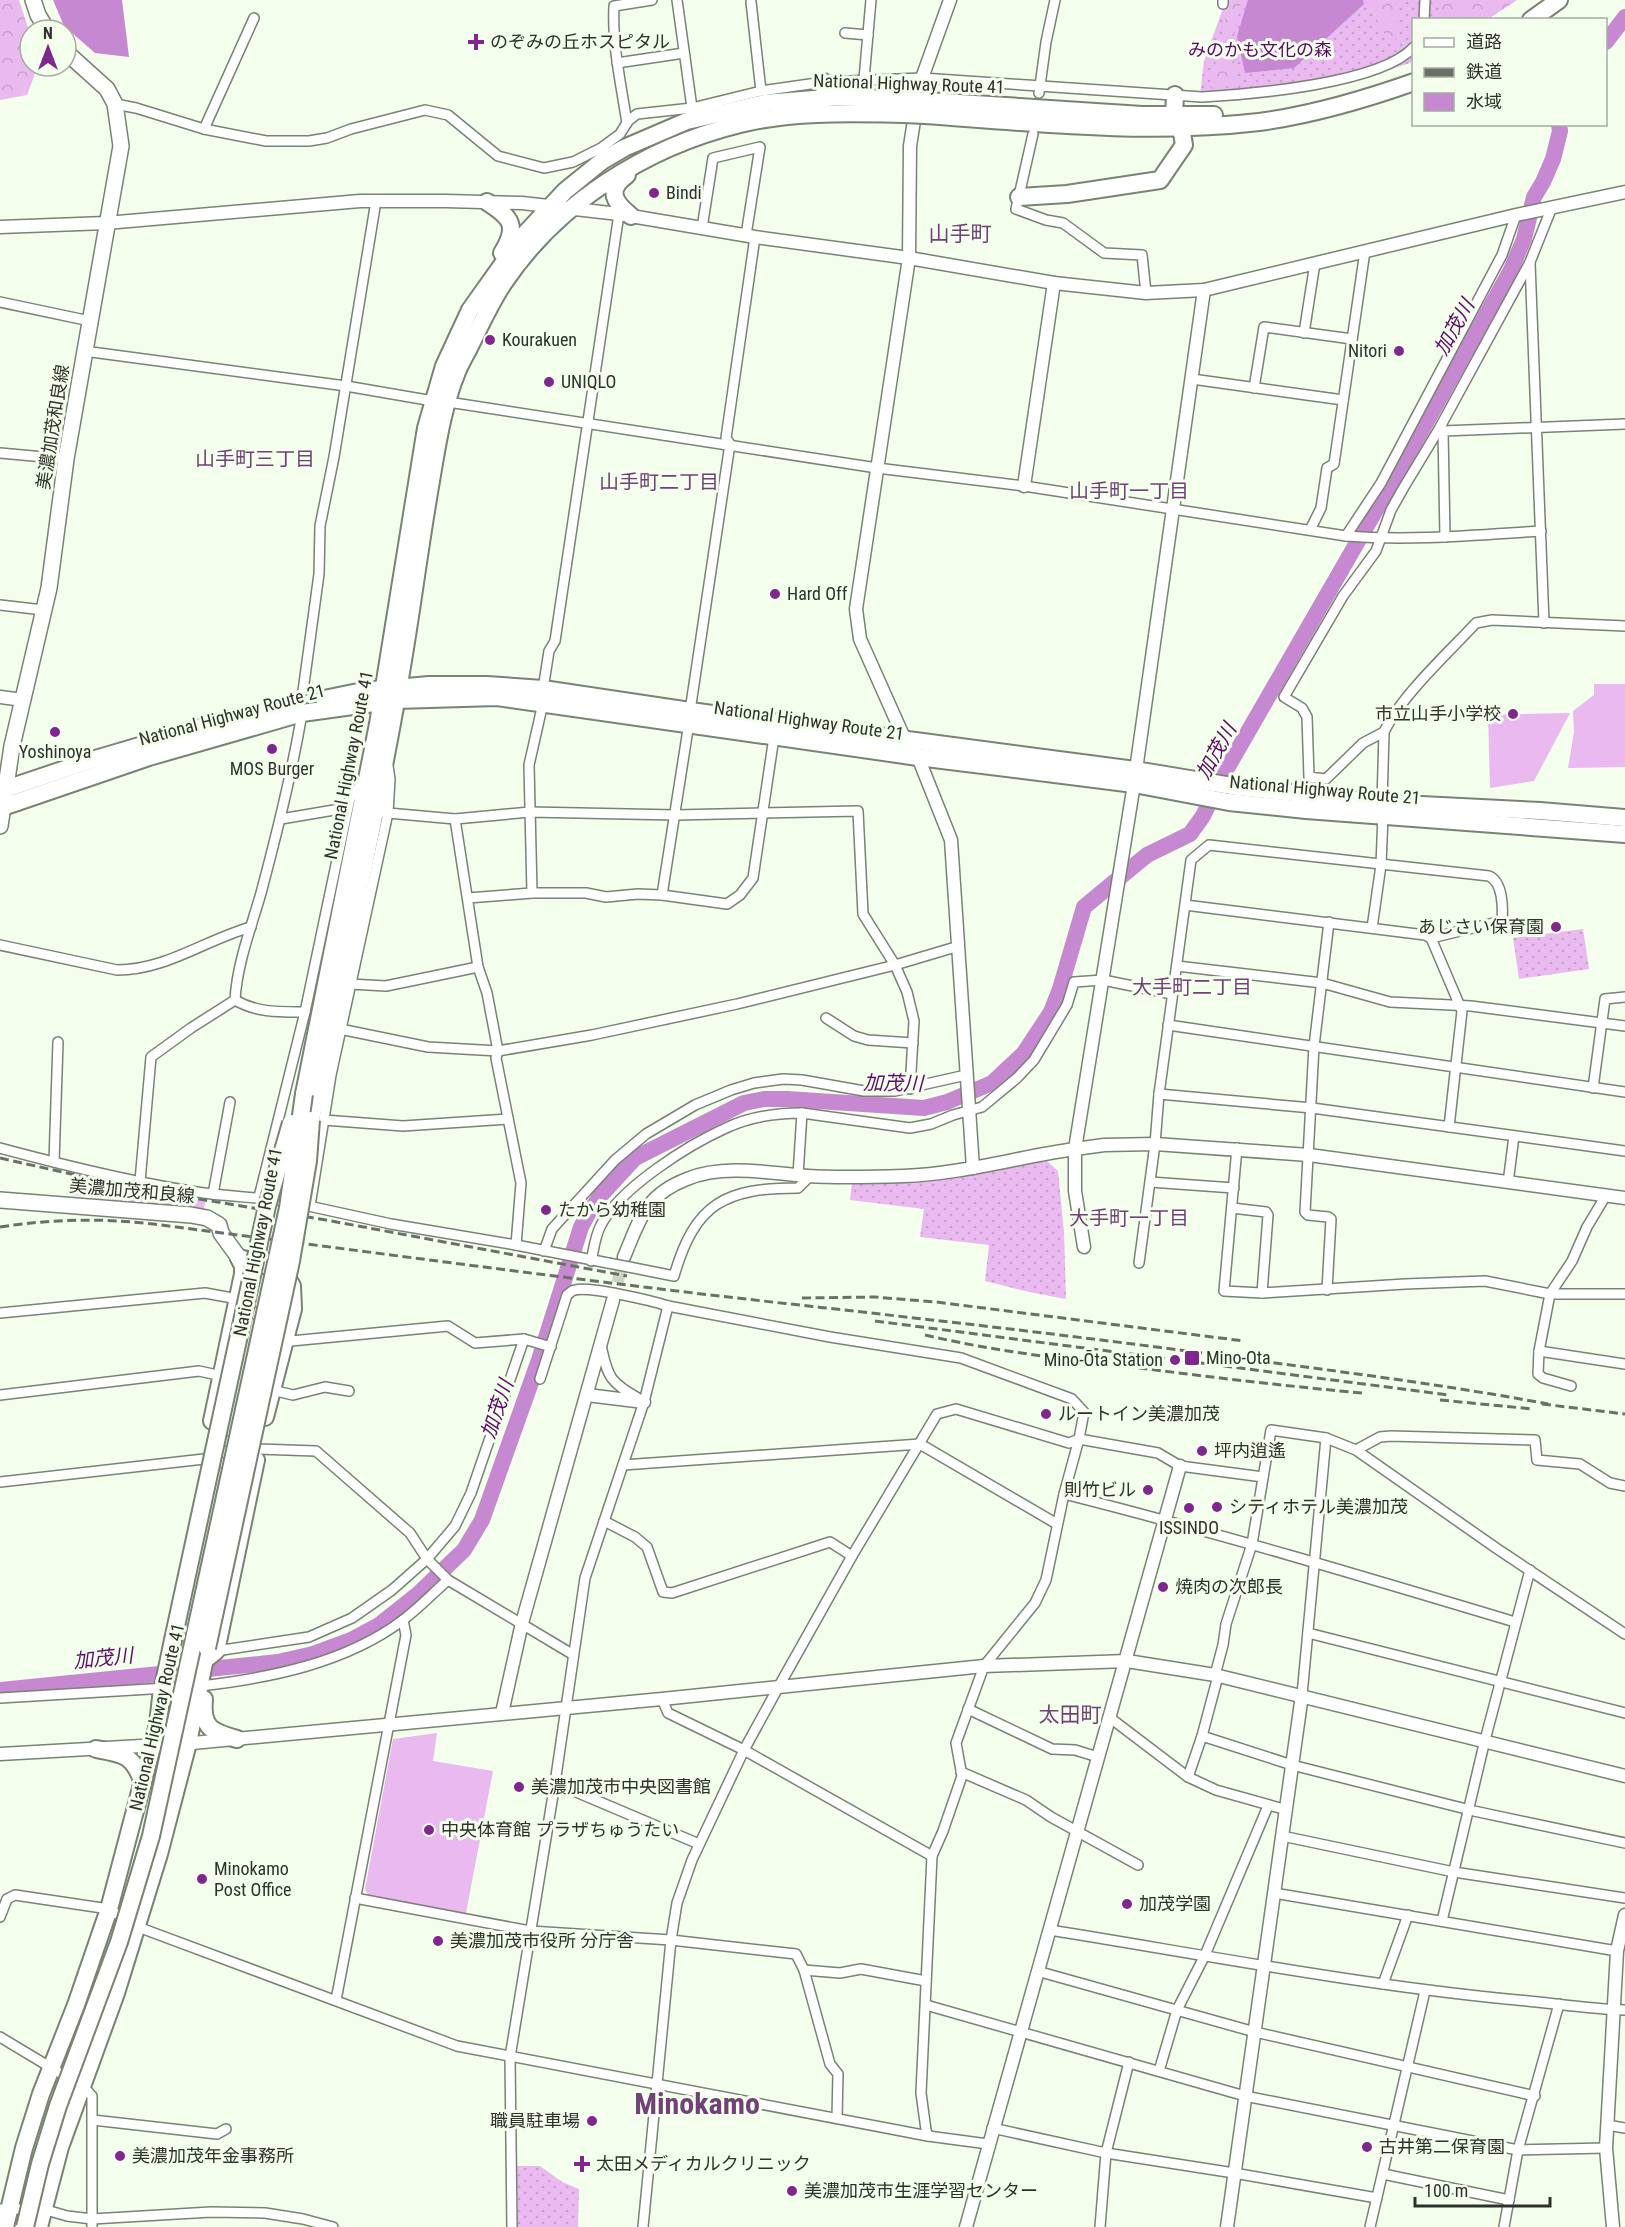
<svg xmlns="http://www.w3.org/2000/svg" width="1625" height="2227" viewBox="0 0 1625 2227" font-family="'Roboto Condensed','Noto Sans JP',sans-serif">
<defs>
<pattern id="grass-dots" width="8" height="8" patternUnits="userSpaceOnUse" patternTransform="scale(1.5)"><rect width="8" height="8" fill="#e9b9f0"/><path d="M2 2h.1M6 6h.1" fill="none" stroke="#c8a0ce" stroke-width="1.8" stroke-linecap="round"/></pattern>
<pattern id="forest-crowns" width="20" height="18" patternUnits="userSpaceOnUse" patternTransform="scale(1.5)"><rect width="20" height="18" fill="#e9b9f0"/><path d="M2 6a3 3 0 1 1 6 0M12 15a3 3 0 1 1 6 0" fill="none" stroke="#c8a0ce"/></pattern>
</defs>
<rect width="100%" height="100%" fill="#f4feed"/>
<g fill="url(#grass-dots)">
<path d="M1226,0H1517L1488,19L1414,20L1413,61L1410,63C1374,74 1338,87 1302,93C1267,99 1234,101 1199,103L1204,61Z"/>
<path d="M1583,929L1589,969L1519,979L1513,938Z"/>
<path d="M1047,1161L1058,1171L1064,1232L1066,1299L1029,1292L985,1281L989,1245L920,1237L924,1209L850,1200L852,1182L914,1181Z"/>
<path d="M73,1180L205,1202L204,1210L73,1195Z"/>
<path d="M517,2166H540L562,2182L579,2189L578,2227H518Z"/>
</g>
<g fill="url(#forest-crowns)">
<path d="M0,0H19L30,34V66H38L27,95L0,100Z"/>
<path d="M1229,0H1242L1234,34L1237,36L1236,85L1210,89Z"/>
<path d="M1366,0H1396L1398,24L1394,51Z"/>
<path d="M1441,0H1517L1488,19H1440Z"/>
</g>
<g fill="#e9b9f0">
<path d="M1594,684H1625V767L1568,768L1574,732L1573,711L1594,695Z"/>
<path d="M1570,713L1534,781L1490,788L1488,715Z"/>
<path d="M437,1733L433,1761L493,1771L466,1913L368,1895L365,1889L393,1739Z"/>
</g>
<g fill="#c688d1">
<path d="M53,0H122L129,57L95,53L64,26Z"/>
<path d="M1248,0H1363L1364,4L1294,68L1245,73L1237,36Z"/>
</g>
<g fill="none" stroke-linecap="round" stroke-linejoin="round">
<g stroke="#c688d1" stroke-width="16">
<path d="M1606,42L1625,17"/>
<path d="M0,1690L278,1662L313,1654L351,1640L379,1625L418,1594L464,1550L482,1520L539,1360L581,1227L589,1212L601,1195L635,1158L744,1103L764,1099H787L924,1108L947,1102L992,1083L1024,1053L1051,1012L1060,989L1084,907L1147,855L1190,834L1203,816L1222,777L1422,430L1510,272L1524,239L1534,197L1543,182L1553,159L1560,131L1559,124"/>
</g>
<path stroke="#cdd5c6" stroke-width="12" stroke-dasharray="12 6" stroke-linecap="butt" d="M613,1300L624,1257"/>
<g stroke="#798273" stroke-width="12">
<g id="minor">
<path d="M677,0L692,108"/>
<path d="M1223,0V4"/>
<path d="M751,2L761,91"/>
<path d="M1424,20L1425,0"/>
<path d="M845,33L868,35"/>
<path d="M617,63L684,53"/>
<path d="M864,79L871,0"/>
<path d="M1039,93L1046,42L1055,0"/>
<path d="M115,104L136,108L204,129L266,141H309L327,138L351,129L425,110L448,115L498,156L544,168L573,162L601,148L620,134L628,121L637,114L692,108L761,91L824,82L922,78L1202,97C1252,94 1380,84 1414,47"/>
<path d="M627,123C621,84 612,45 614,6L652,0"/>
<path d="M204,129L254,18"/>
<path d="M1033,134L1016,209L1046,220L1063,223L1104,253L1142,255L1146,293"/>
<path d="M702,228L713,158L760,147L746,235"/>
<path d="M1530,263L1544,623"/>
<path d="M0,302L90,321"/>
<path d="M1304,333L1315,263"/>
<path d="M84,351L346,386L433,401"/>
<path d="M1192,379L1343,400"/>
<path d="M1254,388L1264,327L1352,339"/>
<path d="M448,402L877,468L1024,486L1346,536C1411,541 1476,535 1541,531"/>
<path d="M0,453L66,459"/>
<path d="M1310,530L1321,508L1327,468L1334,464L1365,251"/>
<path d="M1346,536L1381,483L1502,255L1516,215"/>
<path d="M1445,537L1443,431L1625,424"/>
<path d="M0,605L43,610"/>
<path d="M543,689L549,651L555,641L619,214"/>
<path d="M303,691L319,574L320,526L334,457L376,201"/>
<path d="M690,711L730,444L726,438L755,237"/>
<path d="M1384,732L1363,743L1326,779L1309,777L1307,717L1302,708L1284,697L1343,596L1376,551L1391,510L1404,487L1439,429L1530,262L1552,207"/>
<path d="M1382,803L1384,732C1401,696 1448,653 1476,623L1492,620L1625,626"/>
<path d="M383,812L388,813L390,779L388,766"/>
<path d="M281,819L340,809L347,810"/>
<path d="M455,819L478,967L487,993L498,1051L496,1058L521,1183L516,1245"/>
<path d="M532,893L529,765L543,703"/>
<path d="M662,895L689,723"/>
<path d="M468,898L532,893H586L606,897L638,894L662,895L727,904L740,895L753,878L774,737"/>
<path d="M1372,928L1381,865L1383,815"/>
<path d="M1431,938L1462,1011L1449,1127"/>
<path d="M0,945L117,970C166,970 205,940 251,927"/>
<path d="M1177,966L1322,983L1390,1002L1471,1006L1625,1026"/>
<path d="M350,984L386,986L478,967"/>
<path d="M235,1000C237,964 251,928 261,893C277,833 292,774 302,713"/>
<path d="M235,1000C257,1013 280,1012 305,1012"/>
<path d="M826,1018L854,1036L868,1040L913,1043"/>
<path d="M1168,1025L1625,1092"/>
<path d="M340,1029L428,1047L498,1051L592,1035L737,1004L895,965L959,946"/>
<path d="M1593,1088L1605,999L1625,997"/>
<path d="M1159,1094L1312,1108L1625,1151"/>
<path d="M324,1120L403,1126L508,1119"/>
<path d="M0,1148C67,1166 143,1185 212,1194C239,1197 265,1198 291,1202"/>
<path d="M1237,1148L1224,1291L1262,1293L1405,1284L1485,1281L1550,1294H1625"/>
<path d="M54,1162L58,1042"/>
<path d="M798,1175L802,1113"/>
<path d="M140,1181L151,1057L191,1028L235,1000"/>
<path d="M1150,1182L1234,1188"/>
<path d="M1508,1183L1514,1136"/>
<path d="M213,1194L230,1102"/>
<path d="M259,1197L305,1012L350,798L365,780"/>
<path d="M304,1205L391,1224L516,1245L608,1263"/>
<path d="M310,1206L331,1075L388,813L455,819L530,812L676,815L858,811L863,914L895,965L907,992L914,1021L910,1089"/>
<path d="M1232,1208L1266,1212L1268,1215L1262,1293"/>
<path d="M544,1251L552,1229L615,1160L646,1134L695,1105L731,1090L754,1083L783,1079L802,1080L864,1091H895L966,1075"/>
<path d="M591,1261C594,1249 595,1236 601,1225C620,1188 688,1145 726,1128C749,1117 777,1113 802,1113L910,1128L931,1124L953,1115L982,1107L1017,1078L1034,1060L1067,1005L1074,982L1103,980L1172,994"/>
<path d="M1139,1263L1155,1144L1159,1094L1191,860L1209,845L1489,876C1503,882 1503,908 1502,921L1431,938L1425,935L1185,905"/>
<path d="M629,1267L674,1276C695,1203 725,1188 798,1188L810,1176"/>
<path d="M1327,1290L1331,1219L1328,1217L1308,1215L1305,1212L1314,1046L1329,922"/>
<path d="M0,1313L205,1293L238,1299L264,1321"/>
<path d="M284,1337L291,1341L448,1326L475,1343L524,1339L551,1347"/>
<path d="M601,1345C608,1380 611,1382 641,1400"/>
<path d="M1539,1351L1625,1364"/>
<path d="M540,1379L567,1295C570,1293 572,1290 575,1290C589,1286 653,1301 668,1306"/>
<path d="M1571,1386L1543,1378L1538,1374L1539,1351L1550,1294L1572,1261L1587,1227L1605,1197"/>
<path d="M272,1390L293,1395L325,1387L349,1391"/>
<path d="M0,1395L199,1371L222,1376"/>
<path d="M215,1438L258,1449L316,1451L410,1533L427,1559L448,1580L572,1654"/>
<path d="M1356,1450L1380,1437L1391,1436L1535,1440L1537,1460L1580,1464L1610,1483L1625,1486"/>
<path d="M623,1465L920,1444L1057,1524"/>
<path d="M0,1482L204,1459L236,1466"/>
<path d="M1064,1494C1215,1532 1365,1577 1515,1622"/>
<path d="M604,1521L635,1537L647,1547L663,1592L672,1593L830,1542L852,1556"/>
<path d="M1308,1633L1625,1713"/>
<path d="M216,1651L309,1637L352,1618L392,1590L427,1559L455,1526L471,1493L524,1339"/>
<path d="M1215,1675L1223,1645L1226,1624L1252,1544L1271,1430L1326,1438L1356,1450L1496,1548L1625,1634"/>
<path d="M1302,1695L1326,1438"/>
<path d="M0,1698L200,1686C270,1678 346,1663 403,1620C419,1608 433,1593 448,1580"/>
<path d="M662,1699L668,1713L744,1750L932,1856"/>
<path d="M968,1709L1052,1749L1075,1750L1098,1757"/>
<path d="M1109,1717L1188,1777L1216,1790L1287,1810"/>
<path d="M1202,1736L1292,1765L1474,1811L1625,1843"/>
<path d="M961,1772L1026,1800L1051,1817L1138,1865"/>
<path d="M1188,1777L1202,1736L1218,1676"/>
<path d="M555,1783L699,1844"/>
<path d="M1282,1836L1454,1872L1625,1898"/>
<path d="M1274,1893L1617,1951"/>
<path d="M355,1898L530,1931L671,1940L796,1954L804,1970L830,2064L838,2074L837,2118"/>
<path d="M0,1917L7,1899L15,1895L109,1909L138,1927L457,2046L928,2136L988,2144"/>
<path d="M1442,1921L1485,1740L1530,1570"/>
<path d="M1050,1930C1205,1955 1360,1985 1517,2000C1553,2003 1589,2009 1625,2010"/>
<path d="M804,1970L840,1973L861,1969L926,1981"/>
<path d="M1037,1971L1255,2032L1535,2096"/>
<path d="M1383,1984L1408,1915"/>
<path d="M336,2000L406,1635L403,1620"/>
<path d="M926,2005L1245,2096L1518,2150L1606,2148"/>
<path d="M0,2037L70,2079"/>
<path d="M1159,2071L1177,2010L1205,1955L1268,1806"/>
<path d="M82,2085L92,2096V2227"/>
<path d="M93,2120L217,2134L226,2129"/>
<path d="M1607,2125L1625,2128"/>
<path d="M992,2128L1106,2153L1234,2173L1377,2198"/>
<path d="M928,2136L926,2130L921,2093L932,1856L943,1831L962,1776L956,1743L984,1666L1035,1603L1046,1580L1064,1494L1079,1439"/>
<path d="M1383,2174L1509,2200"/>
<path d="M0,2209H43L67,2216L92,2219L211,2212L265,2213L303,2219L333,2227"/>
<path d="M512,2227L510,2057L555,1783L585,1578L644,1402L668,1306L830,1337L961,1358L1072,1399L1084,1412L1079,1439L1158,1453L1180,1466L1263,1477"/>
<path d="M643,2227L671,1940L677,1903L692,1860L744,1750L779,1686L852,1556L937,1414L956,1409L1069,1443L1079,1439"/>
<path d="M1100,2227L1106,2153L1129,2062"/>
<path d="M1370,2227L1425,1991"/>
<path d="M1504,2227L1518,2150L1559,2004"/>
</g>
</g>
<g stroke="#798273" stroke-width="15">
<g id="tertiary">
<path d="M950,0L922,78L915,114L910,146L909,258L856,609L860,639L905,740L918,757L951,840L973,1168"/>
<path d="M0,227L106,223L360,201H446L522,203L619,214L755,237L909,258L1054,283L1146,293L1204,290L1516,215L1625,192"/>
<path d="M1024,486L1054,283"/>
<path d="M0,697L23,700"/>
<path d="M1084,1247L1075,1191V1149L1104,1145L1155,1144L1309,1155L1625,1198"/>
<path d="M624,1257C640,1219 645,1195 687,1179C723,1164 770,1173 808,1176C840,1178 873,1177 904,1176C961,1174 1018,1157 1075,1149L1134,784L1204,290"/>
<path d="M587,1395L644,1402"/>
<path d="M502,1713L522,1623L613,1300"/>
<path d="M182,1744L662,1699L984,1666L1127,1661L1215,1675L1625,1776"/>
<path d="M0,1754L159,1745"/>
<path d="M966,2227L1180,1466"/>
<path d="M1227,2227L1302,1695"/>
<path d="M1613,2227L1606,2148L1617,1951L1625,1915"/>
</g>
</g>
<g stroke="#798273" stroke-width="18">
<g id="primary">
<path d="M33,0L38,15L47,30"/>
<path d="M0,826L12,746L49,588L66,459L121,146L115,104L107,89L66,52"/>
<path d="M0,1200L191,1215L207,1218L219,1225L221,1233L239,1258"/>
</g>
</g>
<g stroke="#798273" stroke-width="20">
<g id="trunk">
<path d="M1531,20L1559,0"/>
<path d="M824,82L825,98"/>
<path d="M928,101L1142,115H1214"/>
<path d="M925,115C1035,123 1148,135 1259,122C1312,115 1363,100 1414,82"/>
<path d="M1174,115L1175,95"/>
<path d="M627,175C606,190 614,202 631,216"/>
<path d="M1019,197L1067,194L1160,180L1184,145L1181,127"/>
<path d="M487,202C511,217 519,226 502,253"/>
<path d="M324,699L363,691L429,685H487L543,689L690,711L1135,770L1238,787L1382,803L1540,811L1625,818"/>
<path d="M0,791L92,760L231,719L287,707"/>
<path d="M0,808L149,757L302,713L396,700L497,697L918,757L1134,784L1229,802L1306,810L1625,834"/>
<path d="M304,1094L378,724L426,428L444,366L470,310L522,237L565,191L602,161L624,148L687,121L765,103L838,97L907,100"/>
<path d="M311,1120C340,974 374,830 399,684C411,617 419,549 431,481C437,445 443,406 457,372C460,364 465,356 469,348C480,326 490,304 503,284C557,203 646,147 740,124C793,111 850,113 904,114"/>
<path d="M239,1258L271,1267L284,1273L292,1286L293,1309L265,1417"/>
<path d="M212,1421L243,1274V1266L239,1258"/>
<path d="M206,1659L216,1651L256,1460"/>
<path d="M204,1699C201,1728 212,1732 237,1739"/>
<path d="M96,1749C123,1754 133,1754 143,1783"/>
<path d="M5,2227L24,2148L41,2094L76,2005L109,1909L158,1724L162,1689L164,1683L173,1640"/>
<path d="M39,2227L60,2147L116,1993L159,1854L188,1743L207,1648"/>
</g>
</g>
<use href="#minor" stroke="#fff" stroke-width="9"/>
<use href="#tertiary" stroke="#fff" stroke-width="12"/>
<use href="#primary" stroke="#fff" stroke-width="15"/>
<use href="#trunk" stroke="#fff" stroke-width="16"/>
<g stroke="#6b7067" stroke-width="3" stroke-dasharray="9 4.5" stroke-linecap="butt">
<path d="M0,1158L138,1189L326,1220L627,1276"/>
<path d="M0,1227C52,1219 101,1218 153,1224C356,1250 559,1278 763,1301C934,1320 1105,1339 1275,1363C1366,1375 1457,1387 1548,1404"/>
<path d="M802,1298L874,1297L936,1302L1244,1341"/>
<path d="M875,1321L1449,1395"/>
<path d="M925,1335C993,1351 1063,1359 1132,1367C1209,1377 1285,1386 1362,1393"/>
<path d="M1440,1400L1533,1409"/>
<path d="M1542,1404L1625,1414"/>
</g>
<g stroke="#798273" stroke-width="12" stroke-linecap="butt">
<path id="minor-bridge" d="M608,1263L629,1267"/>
</g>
<g stroke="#798273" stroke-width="20" stroke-linecap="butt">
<g id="trunk-bridge">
<path d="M907,100L928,101"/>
<path d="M904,114L925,115"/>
<path d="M173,1640L267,1206L291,1123"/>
<path d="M207,1648L291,1261L308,1161L311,1120"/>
<path d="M25,2227L40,2164L58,2106L119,1942L151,1836L288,1208L304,1094"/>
</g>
</g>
<use href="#minor-bridge" stroke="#fff" stroke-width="9"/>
<use href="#trunk-bridge" stroke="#fff" stroke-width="16"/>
</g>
<g fill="#812590" stroke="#f4feed" stroke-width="2">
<path d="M473 33h6v6h6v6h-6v6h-6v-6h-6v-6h6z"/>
<circle cx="654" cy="193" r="6"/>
<circle cx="490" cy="340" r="6"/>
<circle cx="1399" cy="351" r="6"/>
<circle cx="549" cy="382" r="6"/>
<circle cx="775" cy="594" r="6"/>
<circle cx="1513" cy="714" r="6"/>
<circle cx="55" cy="732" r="6"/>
<circle cx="272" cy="749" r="6"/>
<circle cx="1556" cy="927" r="6"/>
<circle cx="546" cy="1210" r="6"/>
<rect x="1184" y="1350" width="16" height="16" rx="3"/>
<circle cx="1175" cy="1360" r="6"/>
<circle cx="1046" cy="1414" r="6"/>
<circle cx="1202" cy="1451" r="6"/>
<circle cx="1148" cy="1490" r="6"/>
<circle cx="1217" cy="1507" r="6"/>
<circle cx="1189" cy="1508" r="6"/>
<circle cx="1163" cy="1587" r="6"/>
<circle cx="519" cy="1787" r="6"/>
<circle cx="429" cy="1830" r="6"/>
<circle cx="202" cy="1879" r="6"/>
<circle cx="1127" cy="1904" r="6"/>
<circle cx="438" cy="1941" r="6"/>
<circle cx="592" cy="2121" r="6"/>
<circle cx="1367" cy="2147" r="6"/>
<circle cx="120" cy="2156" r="6"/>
<path d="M579 2155h6v6h6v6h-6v6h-6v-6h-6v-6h6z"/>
<circle cx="792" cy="2191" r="6"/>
</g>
<g text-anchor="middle" stroke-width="6" stroke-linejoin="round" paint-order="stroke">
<g font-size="18" fill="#2f322c" stroke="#f4feed" text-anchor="start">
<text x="490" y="48">のぞみの丘ホスピタル</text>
<text x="666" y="199">Bindi</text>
<text x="502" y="346">Kourakuen</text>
<text x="1387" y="357" text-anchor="end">Nitori</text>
<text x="561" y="388">UNIQLO</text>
<text x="787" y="600">Hard Off</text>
<text x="1501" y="720" text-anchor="end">市立山手小学校</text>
<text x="55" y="758" text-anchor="middle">Yoshinoya</text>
<text x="272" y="775" text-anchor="middle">MOS Burger</text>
<text x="1544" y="933" text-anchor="end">あじさい保育園</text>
<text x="558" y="1216">たから幼稚園</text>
<text x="1206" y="1364">Mino-Ota</text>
<text x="1163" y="1366" text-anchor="end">Mino-Ōta Station</text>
<text x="1058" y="1420">ルートイン美濃加茂</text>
<text x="1214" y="1457">坪内逍遙</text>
<text x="1136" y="1496" text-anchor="end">則竹ビル</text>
<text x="1229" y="1513">シティホテル美濃加茂</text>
<text x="1189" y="1534" text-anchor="middle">ISSINDO</text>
<text x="1175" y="1593">焼肉の次郎長</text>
<text x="531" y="1793">美濃加茂市中央図書館</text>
<text x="441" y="1836">中央体育館 プラザちゅうたい</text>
<text x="214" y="1875">Minokamo<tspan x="214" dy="21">Post Office</tspan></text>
<text x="1139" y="1910">加茂学園</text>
<text x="450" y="1947">美濃加茂市役所 分庁舎</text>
<text x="580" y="2127" text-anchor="end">職員駐車場</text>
<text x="1379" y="2153">古井第二保育園</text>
<text x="132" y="2162">美濃加茂年金事務所</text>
<text x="596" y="2170">太田メディカルクリニック</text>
<text x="804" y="2197">美濃加茂市生涯学習センター</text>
</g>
<g font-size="18" fill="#580664" stroke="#f4feed">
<text x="1260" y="56">みのかも文化の森</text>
</g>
<g font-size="18" fill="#2f322c" stroke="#f4feed">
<text transform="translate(909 84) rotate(2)" y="6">National Highway Route 41</text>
<text transform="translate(53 427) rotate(-81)" y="6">美濃加茂和良線</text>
<text transform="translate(232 715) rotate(-15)" y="6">National Highway Route 21</text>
<text transform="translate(809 721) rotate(8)" y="6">National Highway Route 21</text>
<text transform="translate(349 765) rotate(-79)" y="6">National Highway Route 41</text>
<text transform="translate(1325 790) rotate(5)" y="6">National Highway Route 21</text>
<text transform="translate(132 1191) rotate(5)" y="6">美濃加茂和良線</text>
<text transform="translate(258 1242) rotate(-79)" y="6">National Highway Route 41</text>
<text transform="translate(157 1717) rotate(-77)" y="6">National Highway Route 41</text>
</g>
<g font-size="20" font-style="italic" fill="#5c0d68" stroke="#f4feed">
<text transform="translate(1454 327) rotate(-61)" y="7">加茂川</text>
<text transform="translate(1216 751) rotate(-61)" y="7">加茂川</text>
<text transform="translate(893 1083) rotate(1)" y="7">加茂川</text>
<text transform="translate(497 1409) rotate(-71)" y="7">加茂川</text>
<text transform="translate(103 1658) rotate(-6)" y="7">加茂川</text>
</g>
<g font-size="20" fill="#704277" stroke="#f4feed">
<text x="255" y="466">山手町三丁目</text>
<text x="659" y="489">山手町二丁目</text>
<text x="1129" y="498">山手町一丁目</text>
<text x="1192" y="994">大手町二丁目</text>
<text x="1129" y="1225">大手町一丁目</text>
</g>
<g font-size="21" fill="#704277" stroke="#f4feed">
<text x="960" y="241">山手町</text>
<text x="1070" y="1722">太田町</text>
</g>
<g font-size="30" font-weight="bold" fill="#704277" stroke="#f4feed">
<text x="697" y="2114">Minokamo</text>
</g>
</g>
<rect x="1412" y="18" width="195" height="108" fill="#f4feed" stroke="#a5aca0" stroke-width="1.5"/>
<rect x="1424" y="38" width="30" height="9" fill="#ffffff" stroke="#a5aca0" stroke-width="1.5"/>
<text x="1466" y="48" font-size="18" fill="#2f322c">道路</text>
<rect x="1424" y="68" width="30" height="9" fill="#6b7067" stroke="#a5aca0" stroke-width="1.5"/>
<text x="1466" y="78" font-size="18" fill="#2f322c">鉄道</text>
<rect x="1424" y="93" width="30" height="18" fill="#c688d1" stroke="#a5aca0" stroke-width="1.5"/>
<text x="1466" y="108" font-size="18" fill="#2f322c">水域</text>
<g transform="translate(48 48)"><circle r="28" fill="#f4feed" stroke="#a5aca0" stroke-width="1.5"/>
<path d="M0-4.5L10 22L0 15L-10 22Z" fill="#812590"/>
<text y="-9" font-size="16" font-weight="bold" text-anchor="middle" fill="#2f322c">N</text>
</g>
<path d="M1415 2197v9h135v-9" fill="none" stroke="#2f322c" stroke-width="3"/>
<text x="1424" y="2197" font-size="18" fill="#2f322c" stroke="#f4feed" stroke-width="4.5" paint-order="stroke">100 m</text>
</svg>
